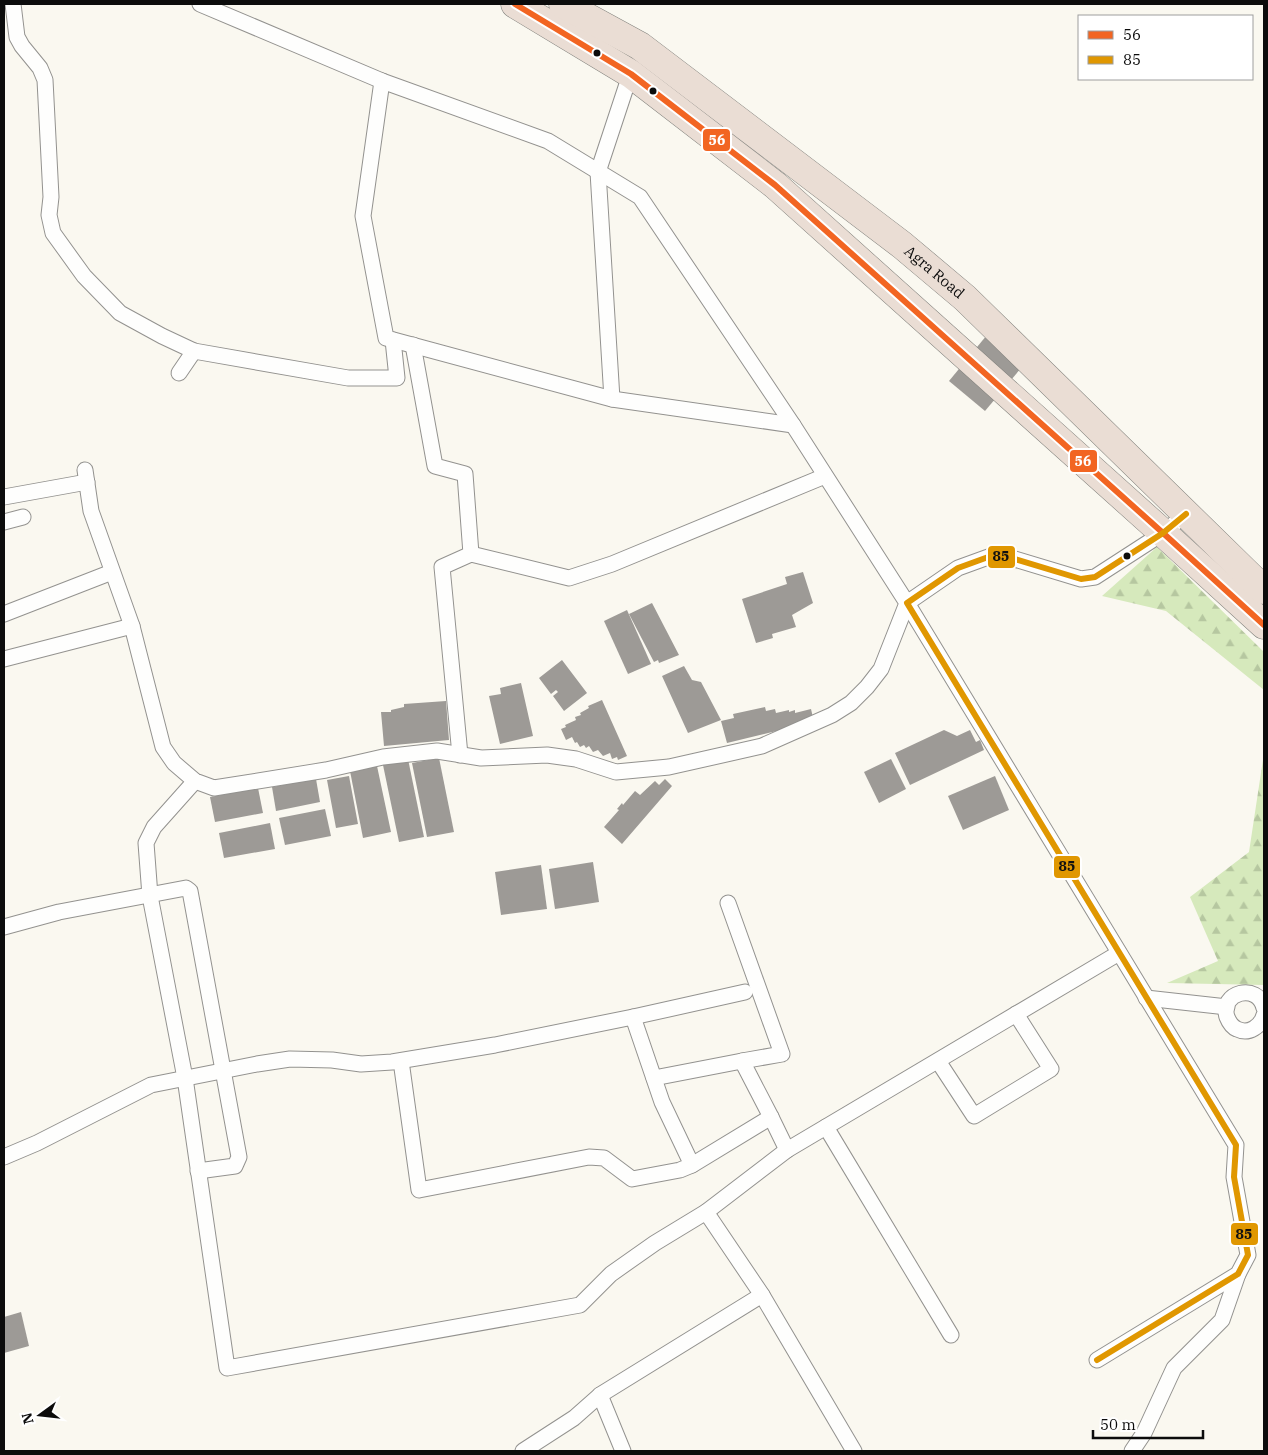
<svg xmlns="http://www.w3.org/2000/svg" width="1268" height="1455" viewBox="0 0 1268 1455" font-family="'IBM Plex Serif',serif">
<defs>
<pattern id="forest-firs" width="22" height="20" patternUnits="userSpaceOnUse" patternTransform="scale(1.25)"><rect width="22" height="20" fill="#d6e9bc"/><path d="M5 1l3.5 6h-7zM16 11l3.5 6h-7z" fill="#b6c7a0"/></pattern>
</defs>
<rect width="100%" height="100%" fill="#faf8f0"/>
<g fill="url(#forest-firs)">
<path d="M1157,547L1264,652V690L1166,611L1102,596Z"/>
<path d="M1264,753V985L1167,983L1218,961L1190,897L1249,852Z"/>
</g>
<g fill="#9d9a96">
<path d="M1001,318L1037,349L985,411L949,381Z"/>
<path d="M803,572L813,603L792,615L796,627L772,634L773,638L756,643L742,599L787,584L785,577Z"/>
<path d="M652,603L679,655L659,663L658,660L654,662L629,614Z"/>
<path d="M627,610L651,664L628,674L604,621Z"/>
<path d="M562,660L587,693L564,711L553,696L558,692L556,690L551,694L539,678Z"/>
<path d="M684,666L692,680L701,682L721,720L688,733L662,676Z"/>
<path d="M521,683L533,736L500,744L489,696L501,694L500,688Z"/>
<path d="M602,700L627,756L618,760L617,757L612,759L610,753L603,756L598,750L593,752L589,746L586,748L584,745L580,747L577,742L575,743L572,737L566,740L561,729L566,727L565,725L576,720L575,717L581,715L580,713L589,708L588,706Z"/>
<path d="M446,701L449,740L384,746L381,712H391V710L404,707V704Z"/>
<path d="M765,707L766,711L775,709L776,713L789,710V712L795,710V713L811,709L814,722L727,743L721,721L734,718L733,714Z"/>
<path d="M944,730L957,736L970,730L976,742L980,740L984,750L910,785L895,753Z"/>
<path d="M439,758L454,832L427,837L412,763Z"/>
<path d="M408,759L424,837L399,842L383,765Z"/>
<path d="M891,759L906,789L879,803L864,772Z"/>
<path d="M377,766L391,832L363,838L350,771Z"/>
<path d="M349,776L358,824L336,828L327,780Z"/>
<path d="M995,776L1009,810L963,830L948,796Z"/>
<path d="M316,779L320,802L276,811L272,787Z"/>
<path d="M665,779L672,786L622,844L604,827L619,810L617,809L622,803L623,805L635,791L640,795L655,781L659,785Z"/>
<path d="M258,788L263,813L215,822L210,797Z"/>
<path d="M325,809L331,836L285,845L279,818Z"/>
<path d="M270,823L275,849L224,858L219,833Z"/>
<path d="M593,862L599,902L555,909L549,869Z"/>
<path d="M541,865L547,909L501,915L495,872Z"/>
<path d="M21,1312L29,1346L4,1353V1317Z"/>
</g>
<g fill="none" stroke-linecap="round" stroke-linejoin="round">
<g stroke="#93928f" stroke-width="17">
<g id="street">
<path d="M13,4L17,37L22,46L40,68L45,80L51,197L49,215L53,233L84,276L120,313L162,336L194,351L348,378H397L393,340"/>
<path d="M382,81L363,216L386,338L612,399L793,425"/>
<path d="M413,345L435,466L465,474L471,554"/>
<path d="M179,373L194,351"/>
<path d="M612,399L598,172L632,69"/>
<path d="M85,470L91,511L132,626L163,747L174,763L195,781L214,788L326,770L383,757L437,751L481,758L547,755L576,759L616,772L669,767L762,746L832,715L851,703L867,687L881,669L907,603L793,425L640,197L548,141L382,81L200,4"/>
<path d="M4,497L87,482"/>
<path d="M4,522L23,517"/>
<path d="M4,614L112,572"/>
<path d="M4,659L132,626"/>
<path d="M460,755L442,567L471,554L569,578L612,564L825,476"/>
<path d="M195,781L154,827L146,843L150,896L185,1078L227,1368L580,1305L611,1274L655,1243L706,1212L787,1150L1119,953"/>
<path d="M728,903L782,1054L742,1061"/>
<path d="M4,927L59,912L186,888L190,891L239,1157L235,1166L198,1171"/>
<path d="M1146,998L1227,1007"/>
<path d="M1264,1008C1258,982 1219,992 1227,1017C1229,1022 1232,1027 1237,1029C1249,1035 1261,1026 1264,1015"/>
<path d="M401,1061L419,1190L589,1157L604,1158L632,1179L680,1170L692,1165L662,1102L633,1017"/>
<path d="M938,1061L974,1116L1051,1069L1016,1014"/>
<path d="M654,1078L742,1061L771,1117"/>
<path d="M826,1127L951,1335"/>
<path d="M4,1157L37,1143L151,1085L257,1064L290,1059L332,1060L361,1064L392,1062L495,1045L633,1017L745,992"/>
<path d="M692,1165L771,1117L787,1150"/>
<path d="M762,1295L854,1451"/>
<path d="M1097,1360L1238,1274L1248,1255L1234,1177L1236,1145L907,603L958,568L991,556L1008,557L1081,579L1095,577L1163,533L1186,514"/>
<path d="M600,1395L623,1451"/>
<path d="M523,1451L574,1418L600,1395L762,1295L706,1212"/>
<path d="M1132,1451L1144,1433L1174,1368L1222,1320L1238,1274"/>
</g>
</g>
<g stroke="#80807c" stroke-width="29">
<g id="highway">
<path d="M515,4L631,74L775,185L1163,533L1264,625"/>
<path id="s1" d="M563,4L640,46L902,245L965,298L1264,590"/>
</g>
</g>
<use href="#street" stroke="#fefefd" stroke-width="15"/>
<use href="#highway" stroke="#eaddd4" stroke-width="28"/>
<g stroke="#fff" stroke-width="10">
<path id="bus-1" d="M515,4L631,74L775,185L1163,533L1264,625"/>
</g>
<g stroke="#fff" stroke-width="10">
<path id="bus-2" d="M1097,1360L1238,1274L1248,1255L1234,1177L1236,1145L907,603L958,568L991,556L1008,557L1081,579L1095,577L1163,533L1186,514"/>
</g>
<use href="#bus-1" stroke="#f26522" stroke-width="6"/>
<use href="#bus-2" stroke="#e09701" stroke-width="6"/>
</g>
<g fill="#0c0c0c" stroke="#fff" stroke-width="2">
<circle cx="597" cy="53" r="4.5"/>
<circle cx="653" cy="91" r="4.5"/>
<circle cx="1127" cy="556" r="4.5"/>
</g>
<g text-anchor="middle" stroke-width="5" stroke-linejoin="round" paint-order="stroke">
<g font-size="15" fill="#0c0c0c" stroke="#fff">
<text dy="5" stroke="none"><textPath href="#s1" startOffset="459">Agra Road</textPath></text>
</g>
</g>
<g stroke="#fff" stroke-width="2">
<rect x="702" y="128" width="29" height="24" rx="5" fill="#f26522"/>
<rect x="1069" y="449" width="29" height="24" rx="5" fill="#f26522"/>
<rect x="987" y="545" width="29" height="24" rx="5" fill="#e09701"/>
<rect x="1053" y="855" width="28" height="24" rx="5" fill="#e09701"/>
<rect x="1230" y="1222" width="29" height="24" rx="5" fill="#e09701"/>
</g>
<g font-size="14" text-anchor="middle" font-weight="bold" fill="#fff">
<text x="717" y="145">56</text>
<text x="1083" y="466">56</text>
</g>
<g font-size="14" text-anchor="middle" font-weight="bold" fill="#111">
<text x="1001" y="561">85</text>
<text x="1067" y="871">85</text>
<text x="1244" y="1239">85</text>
</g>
<rect width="1268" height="1455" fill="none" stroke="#0c0c0c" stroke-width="10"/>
<rect x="1078" y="15" width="175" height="65" fill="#ffffff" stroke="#9e9e9e"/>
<rect x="1088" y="31" width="25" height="8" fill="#f26522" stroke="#9e9e9e"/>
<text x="1123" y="40" font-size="15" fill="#0c0c0c">56</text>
<rect x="1088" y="56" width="25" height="8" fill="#e09701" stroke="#9e9e9e"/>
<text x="1123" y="65" font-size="15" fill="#0c0c0c">85</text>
<g transform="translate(40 1415) rotate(255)" stroke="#ffffff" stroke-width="4" paint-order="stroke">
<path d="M0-4L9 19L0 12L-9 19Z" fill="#0c0c0c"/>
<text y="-8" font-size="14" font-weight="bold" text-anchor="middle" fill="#0c0c0c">N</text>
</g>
<path d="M1093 1430v8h110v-8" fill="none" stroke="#0c0c0c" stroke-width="2.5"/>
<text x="1100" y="1430" font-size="15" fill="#0c0c0c" stroke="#ffffff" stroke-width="4" paint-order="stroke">50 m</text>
</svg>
